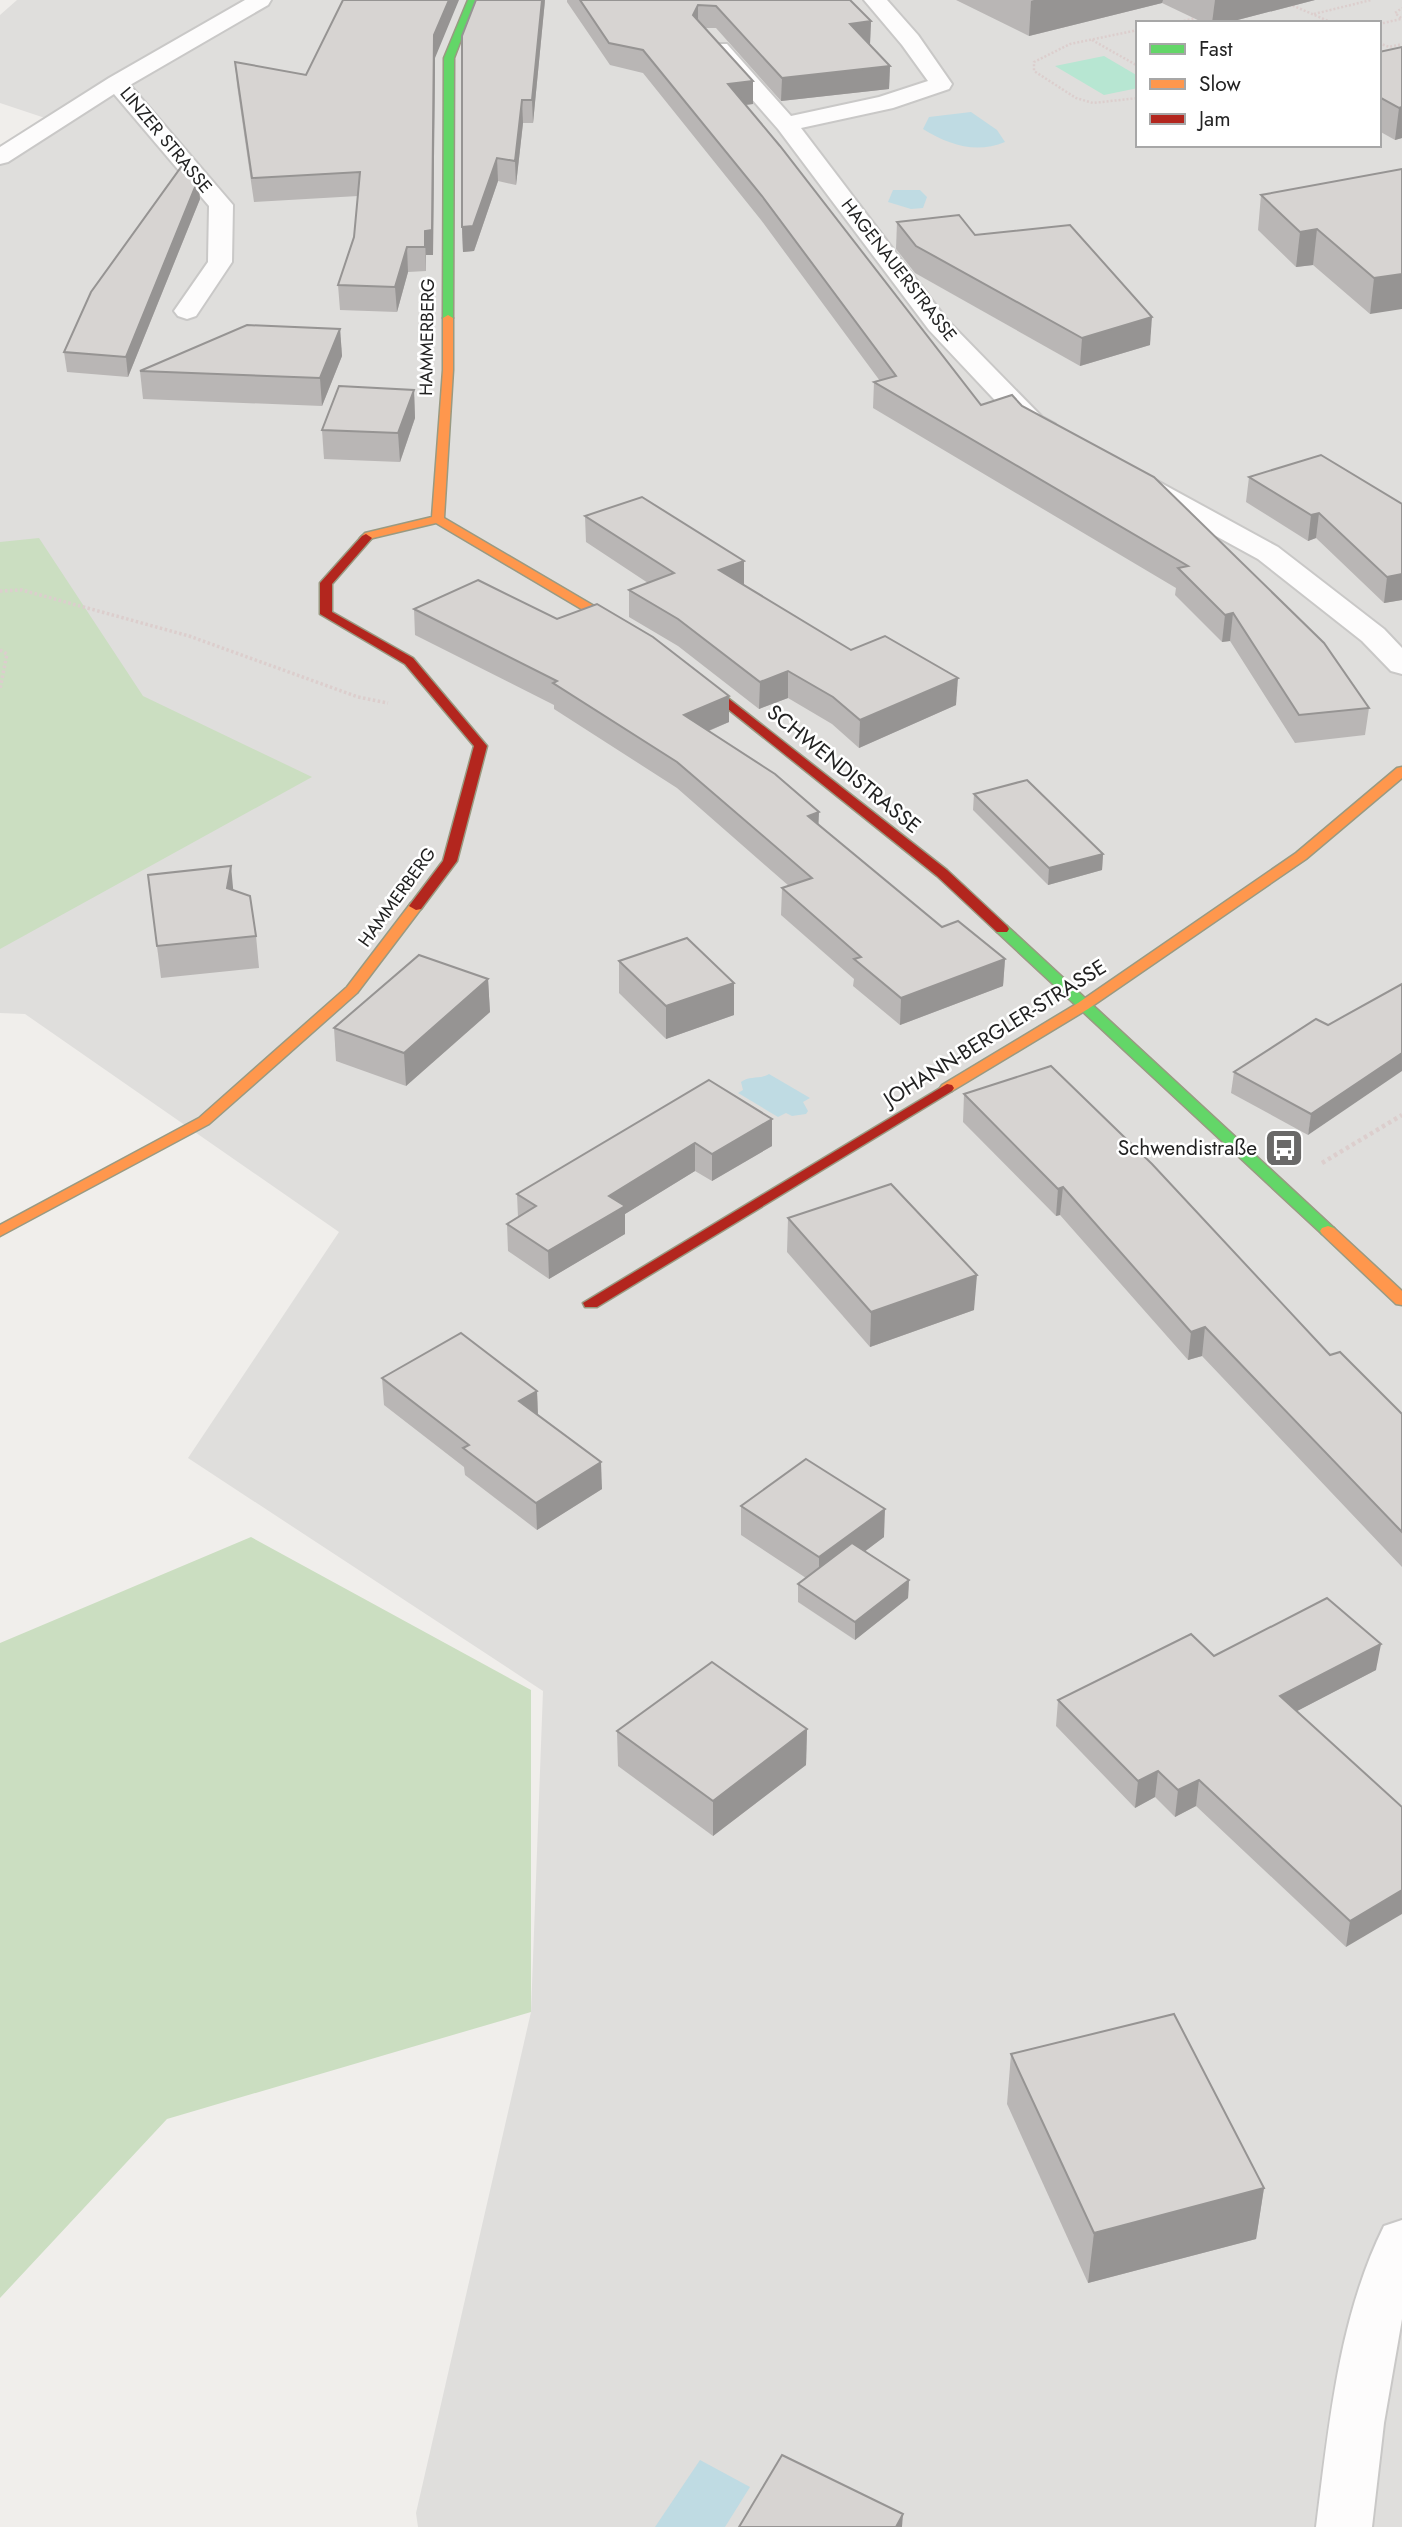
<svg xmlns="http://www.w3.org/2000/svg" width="1402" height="2527" viewBox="0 0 1402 2527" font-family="Jost,sans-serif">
<rect width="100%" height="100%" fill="#f0eeeb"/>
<path fill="#dfdedc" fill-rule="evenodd" d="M17,0H1402V2527H418L416,2513L531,2012L543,1691L188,1458L339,1232L25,1014L0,1013V145L48,119L0,103V15ZM1138,23H1379V145H1138Z"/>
<g fill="#cbdec1">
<path d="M39,538L143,696L312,777L0,949V542Z"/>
<path d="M251,1537L531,1690V2012L167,2119L0,2298V1643Z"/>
</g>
<path fill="#b7e6d2" d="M1104,56L1138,76V88L1104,95L1055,66Z"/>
<g fill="#bfdbe3">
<path d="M971,112L997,130L1005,142C976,154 949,145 923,129L929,117Z"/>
<path d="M893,190H920L927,197L923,208L911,209L888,202Z"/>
<path d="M769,1074L810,1098L803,1102L808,1111L806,1114L792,1116L786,1113L778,1117L738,1093L743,1090L741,1082C750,1075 759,1080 769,1074Z"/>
<path d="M700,2460L750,2487L725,2527H655Z"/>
</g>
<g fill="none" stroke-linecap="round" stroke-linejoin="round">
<g stroke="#c9c8c7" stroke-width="4">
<g id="street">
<path d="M245,0H271L268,5L130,85L233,205L232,262L196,316L187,319L178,316L174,311L208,262L209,206L114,94L8,162L0,164V147L109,78Z"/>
<path d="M864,0H887L918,35L952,84L949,89L893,108L801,128L947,320L1042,417L1055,424L1059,430L1055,436L1045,438L1022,429L929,330L778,129L708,49L711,44H727L791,116L879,97L928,81L902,45Z"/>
<path d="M1140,475L1150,477L1278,547L1384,629L1402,648V674L1391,671L1362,641L1258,559L1130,489L1126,483L1130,477Z"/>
<path d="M1402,2220V2319L1384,2423L1372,2527H1316C1329,2426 1338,2319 1384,2226Z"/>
</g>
</g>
<g stroke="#999a82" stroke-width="3">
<g id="fast">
<path d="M468,0H476L454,58L453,318L448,321L443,318L444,58Z"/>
<path d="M1002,925L1007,926L1334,1228L1336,1231L1334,1234H1322L997,932L995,929L997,926Z"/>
</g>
</g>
<g stroke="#999a82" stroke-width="3">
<g id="slow">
<path d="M448,315L453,318V370L444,518L635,630V636H627L436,523L373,538L366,542L360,538L365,533L432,517L443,370V318Z"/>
<path d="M1402,767V778L1306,859L1088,1009L952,1091H942L940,1088L942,1085L1078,1003L1296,853L1397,768Z"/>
<path d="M416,902L423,906L357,993L209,1124L0,1236V1225L199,1118L347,987L411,903Z"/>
<path d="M1328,1226L1334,1228L1402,1291V1305L1396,1304L1322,1234L1320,1231L1322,1228Z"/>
</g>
</g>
<g stroke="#999a82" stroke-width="3">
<g id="jam">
<path d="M366,534L372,538L332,584V612L413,658L487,746L457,861L421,909L416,910L409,906L443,861L474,746L405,664L320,614V583L362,536Z"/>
<path d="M687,666L947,870L1007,926L1009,929L1007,932H997L937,876L683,673L681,670Z"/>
<path d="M947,1084L952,1085L954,1088L952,1091L597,1307H585L583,1303Z"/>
</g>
</g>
<g stroke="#dccecd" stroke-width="2.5" stroke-dasharray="2 2" stroke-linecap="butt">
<path d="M1289,4L1333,23"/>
<path d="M1314,14L1371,0"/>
<path d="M1401,18L1395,13L1402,8"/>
<path d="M1176,23L1199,17"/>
<path d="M1379,24L1401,19"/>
<path d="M1138,30L1070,44L1034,62V71L1076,98L1093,103L1138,98"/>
<path d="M1092,40L1138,66"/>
<path d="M1379,43L1389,47L1402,44"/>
</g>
<g stroke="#dccecd" stroke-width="3.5" stroke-dasharray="2.5 2.5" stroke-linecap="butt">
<path d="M0,591L22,590L189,636L358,697L388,703"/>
<path d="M0,650L7,654L0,689"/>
</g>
<path stroke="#dccecd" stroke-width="4.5" stroke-dasharray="3.5 3.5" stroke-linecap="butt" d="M1322,1163L1402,1115"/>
<use href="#street" fill="#fdfcfc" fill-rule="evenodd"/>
<use href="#fast" fill="#63d668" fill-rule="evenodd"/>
<use href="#slow" fill="#ff974d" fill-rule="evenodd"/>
<use href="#jam" fill="#b3261e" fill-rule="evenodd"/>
</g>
<g fill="#b9b6b5">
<path d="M545,0L533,123H523L516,185L498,181L474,251L463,252L462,227Z"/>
<path d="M567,0H850L871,21L870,44H869L890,66L889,89L781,101L716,28H705L753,81V104L745,105L981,405L1022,406L1369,708L1365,735L1295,743L1230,641L1222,642L1175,595L1176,588L873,408L874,382L880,381L761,220L643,73L610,65L567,2Z"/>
<path d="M956,0H1315L1226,23H1204L1162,3L1029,36Z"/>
<path d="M1402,47V138L1395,140L1379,131V52Z"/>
<path d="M435,58L433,255H426V271L408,272L397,312L340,310L338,285L354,237L358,196L254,202L237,85L235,62L306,75Z"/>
<path d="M1402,169L1370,314L1313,265L1296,267L1258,230L1261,195Z"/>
<path d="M198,180L200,199L128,377L67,372L64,352Z"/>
<path d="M897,222L975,235L1150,345L1080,366L915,273L896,249Z"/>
<path d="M340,329L342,356L322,406L143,399L140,371Z"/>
<path d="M414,390L415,418L400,462L324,459L322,430Z"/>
<path d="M1249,477L1402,504V600L1384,603L1316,538L1308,541L1246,502Z"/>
<path d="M585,516L744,585L851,650L956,705L859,748L832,724L788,698L759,709L678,646L629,617V590L648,583L586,542Z"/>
<path d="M414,609L729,722L709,731L819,825L942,927L1005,959L1003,986L900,1025L853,986L854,979L781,915L782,888L789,886L677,788L554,709V705L415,635Z"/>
<path d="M974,794L1103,854L1102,870L1048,885L973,810Z"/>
<path d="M148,875L234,890L256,936L259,968L161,978Z"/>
<path d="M619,961L734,983V1015L666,1039L619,993Z"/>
<path d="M488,979L490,1012L406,1086L336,1061L334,1028Z"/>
<path d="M1328,1025L1308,1135L1231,1093L1234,1072Z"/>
<path d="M709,1080L772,1146L712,1181L695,1171L625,1214V1234L549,1279L508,1251L507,1224L518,1217L517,1194Z"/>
<path d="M964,1094L1330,1355L1402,1414V1567L1202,1356L1188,1360L1060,1215L1056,1216L963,1122Z"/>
<path d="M788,1218L974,1310L870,1347L787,1252Z"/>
<path d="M382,1378L537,1391L538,1415L602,1489L537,1530L465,1475L464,1467L384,1405Z"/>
<path d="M741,1506L884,1537L865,1551L909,1580L908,1598L855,1640L798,1602V1584L806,1578L741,1535Z"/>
<path d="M1214,1656L1376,1670L1297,1711L1402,1807L1346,1947L1196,1806L1175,1817L1155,1797L1135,1808L1056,1726L1058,1700Z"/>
<path d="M807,1729L806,1765L713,1836L618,1766L617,1731Z"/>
<path d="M1011,2054L1264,2188L1256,2239L1088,2283L1007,2104Z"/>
</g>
<g fill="#969493">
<path d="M449,0H459L435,58L433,255H426V271L425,231L434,35Z"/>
<path d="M542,0H545L533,123L532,100Z"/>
<path d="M1034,0H1163L1162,3L1029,36L1031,1Z"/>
<path d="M1215,0H1315L1226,23H1212Z"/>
<path d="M698,5V27L693,15Z"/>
<path d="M871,21L870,44L849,46L850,24Z"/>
<path d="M890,66L889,89L781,101L782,78Z"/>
<path d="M753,81V104L727,107L728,84Z"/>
<path d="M522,100L523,123L516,185L515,161Z"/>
<path d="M1402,107V138L1395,140L1399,108Z"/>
<path d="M497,158L498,181L474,251L463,252L462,227Z"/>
<path d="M198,180L200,199L128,377L126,357Z"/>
<path d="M1317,229L1313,265L1296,267L1300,232Z"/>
<path d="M407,247L408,272L397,312L395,287Z"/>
<path d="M1402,274V309L1370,314L1374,278Z"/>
<path d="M1152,317L1150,345L1080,366L1082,338Z"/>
<path d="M340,329L342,356L322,406L320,378Z"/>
<path d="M414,390L415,418L400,462L398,433Z"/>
<path d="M1319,513L1316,538L1308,541L1311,515Z"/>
<path d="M744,561V587L719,570Z"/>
<path d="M1402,574V600L1384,603L1387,577Z"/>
<path d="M1233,613L1230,641L1222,642L1225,615Z"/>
<path d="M788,671V698L759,709L760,682Z"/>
<path d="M958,678L956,705L859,748L860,720Z"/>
<path d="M729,696V722L684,741V715Z"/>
<path d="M819,812L818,838L808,816Z"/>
<path d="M1103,854L1102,870L1048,885L1049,868Z"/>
<path d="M231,866L234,898L227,888Z"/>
<path d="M1005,959L1003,986L900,1025L901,998Z"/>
<path d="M488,979L490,1012L406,1086L404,1053Z"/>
<path d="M734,983V1015L666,1039V1006Z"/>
<path d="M1402,1053V1071L1308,1135L1311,1114Z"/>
<path d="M772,1119V1146L712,1181V1154Z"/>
<path d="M695,1143V1171L625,1214V1234L549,1279L548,1251L609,1196Z"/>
<path d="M1063,1187L1060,1215L1056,1216L1058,1189Z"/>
<path d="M977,1275L974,1310L870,1347L871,1312Z"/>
<path d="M1205,1327L1202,1356L1188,1360L1191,1332Z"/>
<path d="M537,1391L538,1418L519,1401Z"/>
<path d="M601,1462L602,1489L537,1530L536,1503Z"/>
<path d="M885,1509L884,1537L819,1586V1557Z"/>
<path d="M909,1580L908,1598L855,1640V1622Z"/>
<path d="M1381,1644L1376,1670L1276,1722L1280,1696Z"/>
<path d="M807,1729L806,1765L713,1836V1801Z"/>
<path d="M1158,1771L1155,1797L1135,1808L1138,1781Z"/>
<path d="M1199,1780L1196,1806L1175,1817L1178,1790Z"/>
<path d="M1402,1890V1914L1346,1947L1350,1921Z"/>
<path d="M1264,2188L1256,2239L1088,2283L1094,2233Z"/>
<path d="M903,2514L902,2527H896Z"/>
</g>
<g fill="#d7d4d2" stroke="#969493" stroke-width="2">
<path d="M343,0H449L434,35L432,230L425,231V247H407L395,287L338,285L354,237L360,172L252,178L235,62L306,75Z"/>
<path d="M476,0H542L532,100H522L515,161L497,158L473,226L462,227V36Z"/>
<path d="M580,0H850L871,21L850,24L890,66L782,78L716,6L698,5L693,15L753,81L728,84L780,146L981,405L1012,395L1022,406L1154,477L1324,643L1369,708L1299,715L1233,613L1225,615L1178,568L1188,566L874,382L896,376L762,196L643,50L609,43Z"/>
<path d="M1402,47V107L1399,108L1379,97V52Z"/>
<path d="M184,163L198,180L126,357L64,352L91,292Z"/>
<path d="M1402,169V274L1374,278L1317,229L1300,232L1261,195Z"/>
<path d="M959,215L975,235L1070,225L1152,317L1082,338L916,246L897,222Z"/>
<path d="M247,325L340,329L320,378L140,371Z"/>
<path d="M339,386L414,390L398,433L322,430Z"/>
<path d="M1321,455L1402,504V574L1387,577L1319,513L1311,515L1249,477Z"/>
<path d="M642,497L744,561L719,570L851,650L885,636L958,678L860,720L833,697L788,671L760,682L678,619L629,590L674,573L585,516Z"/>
<path d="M478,580L557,619L597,604L653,637L729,696L684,715L775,774L819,812L808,816L942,927L958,921L1005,959L901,998L854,959L861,957L782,888L812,878L677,762L553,683L557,681L414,609Z"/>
<path d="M1027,780L1103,854L1049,868L974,794Z"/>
<path d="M231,866L227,888L250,896L256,936L157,946L148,875Z"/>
<path d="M687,938L734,983L666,1006L619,961Z"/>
<path d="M419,955L488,979L404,1053L334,1028Z"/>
<path d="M1402,984V1053L1311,1114L1234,1072L1316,1019L1328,1025Z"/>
<path d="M1051,1066L1152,1164L1330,1355L1340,1352L1402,1414V1532L1205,1327L1191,1332L1063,1187L1058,1189L964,1094Z"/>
<path d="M709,1080L772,1119L712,1154L695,1143L609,1196L625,1206L548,1251L507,1224L536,1206L517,1194Z"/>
<path d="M891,1184L977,1275L871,1312L788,1218Z"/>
<path d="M461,1333L537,1391L519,1401L601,1462L536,1503L463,1448L469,1445L382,1378Z"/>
<path d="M806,1459L885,1509L819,1557L741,1506Z"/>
<path d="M852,1543L909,1580L855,1622L798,1584Z"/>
<path d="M1327,1598L1381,1644L1280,1696L1402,1807V1890L1350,1921L1199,1780L1178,1790L1158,1771L1138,1781L1058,1700L1191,1634L1214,1656Z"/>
<path d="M712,1662L807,1729L713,1801L617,1731Z"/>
<path d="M1174,2014L1264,2188L1094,2233L1011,2054Z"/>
<path d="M782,2455L903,2514L896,2527H739Z"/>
</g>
<defs>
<g id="bus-square" transform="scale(2.0125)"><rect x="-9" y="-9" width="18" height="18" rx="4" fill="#6a6968" stroke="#fff"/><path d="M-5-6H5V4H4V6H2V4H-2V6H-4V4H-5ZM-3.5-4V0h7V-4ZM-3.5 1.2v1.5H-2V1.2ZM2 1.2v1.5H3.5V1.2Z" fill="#fff"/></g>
</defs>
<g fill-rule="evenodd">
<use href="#bus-square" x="1284" y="1148"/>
</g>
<g text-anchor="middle" stroke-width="5" stroke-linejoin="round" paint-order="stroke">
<g font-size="18" fill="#222" stroke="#fff">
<text transform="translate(166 140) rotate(50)" y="6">LINZER STRASSE</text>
<text transform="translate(899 270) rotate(52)" y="6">HAGENAUERSTRASSE</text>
<text transform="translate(427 337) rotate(-89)" y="6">HAMMERBERG</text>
<text transform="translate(397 897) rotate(-54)" y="6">HAMMERBERG</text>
</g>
<g font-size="21" fill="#222" stroke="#fff">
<text transform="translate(844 769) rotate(39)" y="7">SCHWENDISTRASSE</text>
<text transform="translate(995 1033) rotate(-32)" y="7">JOHANN-BERGLER-STRASSE</text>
</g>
<g font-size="21" fill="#222" stroke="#fff" text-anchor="end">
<text x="1257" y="1155">Schwendistraße</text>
</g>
</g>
<rect x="1136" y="21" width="245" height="126" fill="#ffffff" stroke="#a7a7a7" stroke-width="2"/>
<rect x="1150" y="44" width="35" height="10" fill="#63d668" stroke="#a7a7a7" stroke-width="2"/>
<text x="1199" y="56" font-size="21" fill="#222222">Fast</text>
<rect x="1150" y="79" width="35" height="10" fill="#ff974d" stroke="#a7a7a7" stroke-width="2"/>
<text x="1199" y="91" font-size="21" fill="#222222">Slow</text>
<rect x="1150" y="114" width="35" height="10" fill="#b3261e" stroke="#a7a7a7" stroke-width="2"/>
<text x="1199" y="126" font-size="21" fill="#222222">Jam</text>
</svg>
